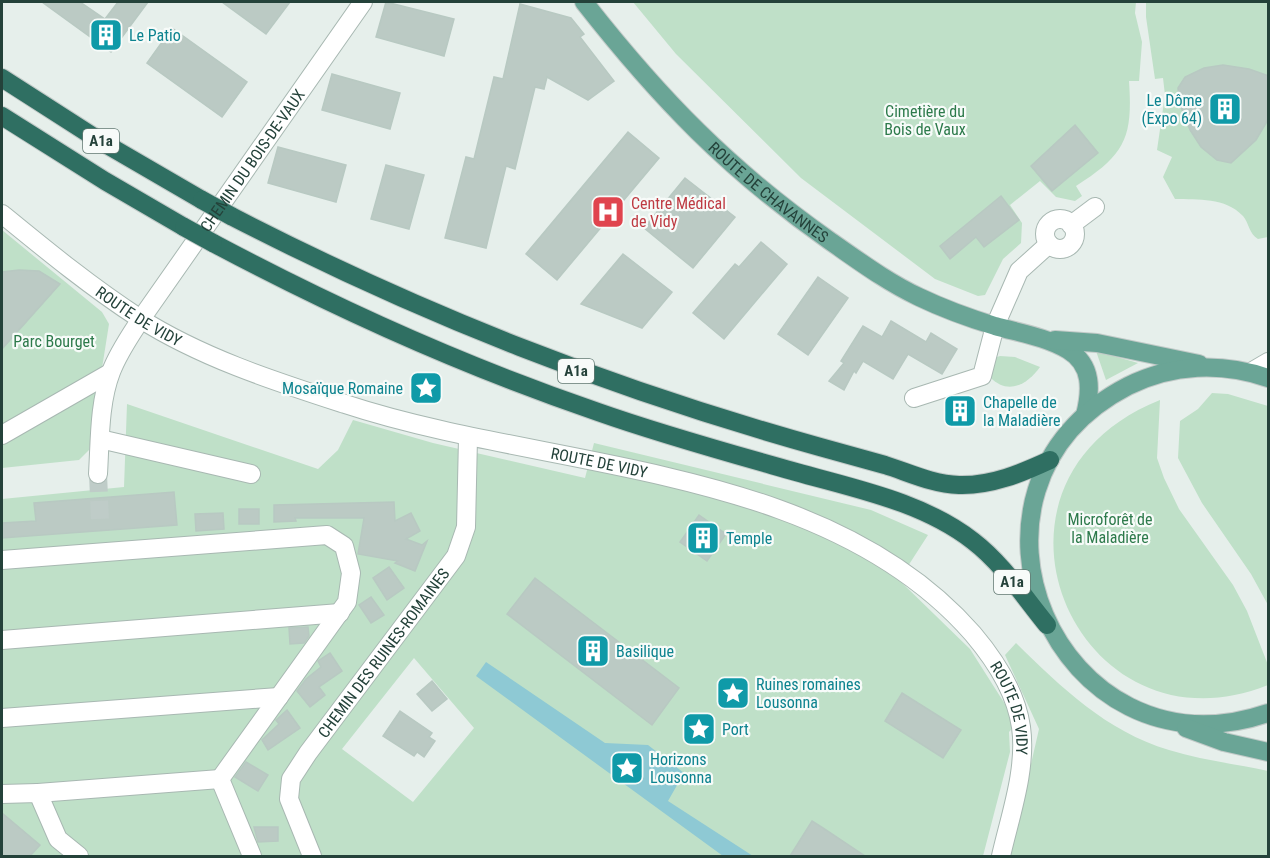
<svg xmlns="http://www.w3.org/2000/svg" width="1270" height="858" viewBox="0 0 1270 858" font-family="'Roboto Condensed',sans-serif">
<rect width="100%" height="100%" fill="#e6efeb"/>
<g fill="#bfe0c8" fill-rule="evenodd">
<path d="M633,2H1136L1135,13L1142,42L1139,81H1129C1133,138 1125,155 1076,186L1082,196L1075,201L1056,197L1040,181L1010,205L1022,223L1021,243L1003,259L985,295L978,296L935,279L801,178L676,54Z"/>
<path d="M1146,2H1268V237L1258,239C1249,234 1249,223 1243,216C1225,197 1198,200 1175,199L1163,177L1172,157L1157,150L1165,95L1163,78L1155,79L1146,17Z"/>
<path d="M2,230L102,312L109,324L89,450L79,460L2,468Z"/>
<path d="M1096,351L1138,363L1106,380Z"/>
<path d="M1000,356L1015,357L1040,367C1028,384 1008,396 990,377L994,358Z"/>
<path d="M1212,393L1228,394L1268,406V605L1251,574L1202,503L1178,458L1180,421L1198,409Z"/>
<path d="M1160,400L1157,458L1164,478L1179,509L1233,585L1247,611L1268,665V685C1076,762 955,482 1160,400Z"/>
<path d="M127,404L318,469L338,450L353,420L433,443L585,478L594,443L871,510L928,535L899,580L970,649L1017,723L1009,732L1010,752L983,856H2V499L124,487ZM414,658L474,728L413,802L342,749Z"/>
<path d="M1016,643C1062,688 1106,731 1169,750C1201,760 1236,764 1268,771V856H1010L1039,729L1005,655Z"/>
</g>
<path fill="#8ec9d4" d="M486,662L605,743L648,745L684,773L668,801L753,856H723L476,676Z"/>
<g fill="#bbcac4" stroke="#b8c9c2" stroke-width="1.5">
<path d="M42,2H80L105,19L118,2H148L111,52Z"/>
<path d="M222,2H290L266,34Z"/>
<path d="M386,2L454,19L444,56L376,37Z"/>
<path d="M520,4L571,18L584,34L580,37L614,81L588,100L547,77L544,89L535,87L515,169L506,166L486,248L445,238L466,157L474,159L494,77L503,79Z"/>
<path d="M172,28L247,82L222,117L147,63Z"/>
<path d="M1223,65L1249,69L1269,76V118L1256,140L1231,163L1217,160L1201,147L1190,130L1179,102L1178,88L1185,77L1204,68Z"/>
<path d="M332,74L400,93L390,129L322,110Z"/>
<path d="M1075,125L1098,153L1052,191L1031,166Z"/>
<path d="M628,132L659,158L557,280L526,254Z"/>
<path d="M278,147L346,165L336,202L268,183Z"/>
<path d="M386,165L424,175L409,229L371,219Z"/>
<path d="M685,178L735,217L693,268L644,228Z"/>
<path d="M1001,196L1019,220L984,247L976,237L950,259L940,246Z"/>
<path d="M761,242L787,264L724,339L693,313L735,264L739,267Z"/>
<path d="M623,254L672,292L642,328L581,304Z"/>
<path d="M19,270L39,271L60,284L2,349V272Z"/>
<path d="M818,277L848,298L808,355L778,334Z"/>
<path d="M891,321L926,342L931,333L957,349L942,374L908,354L893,379L863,361L856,373L854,371L844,390L829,381L844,363L841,361L863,326L882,337Z"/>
<path d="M953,398L975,410L967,424L945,413Z"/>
<path d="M174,492L177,525L2,538V523L36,521L34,503Z"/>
<path d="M394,502L395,521L411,513L420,531L406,539L422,545L427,541L415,571L395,563L398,561L358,554L364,518H295L296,521L274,522V505Z"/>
<rect x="239" y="509" width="20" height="15"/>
<path d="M223,513L224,529L196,531L195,514Z"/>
<path d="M699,515L726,534L707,561L680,542Z"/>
<path d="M389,567L404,588L387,600L373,578Z"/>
<path d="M535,578L679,688L652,725L507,614Z"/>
<path d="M371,597L384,615L371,623L359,605Z"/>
<path d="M308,627L309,636L304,643L290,644L289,628Z"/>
<path d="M330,653L342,671L319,687L325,695L310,707L297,691L306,679L321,667L318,661Z"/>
<path d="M432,681L447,699L432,711L417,694Z"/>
<path d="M902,693L961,730L943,758L885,721Z"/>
<path d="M287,710L300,728L268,750L262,740L279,724L276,720Z"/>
<path d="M400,711L432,733L429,737L435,741L424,757L417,752L414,756L383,736Z"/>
<path d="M246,762L268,775L258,791L235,777Z"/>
<path d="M2,813L40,845L30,856H2Z"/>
<path d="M812,821L823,828L865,856H790Z"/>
<path d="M254,827H278V841L258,842Z"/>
</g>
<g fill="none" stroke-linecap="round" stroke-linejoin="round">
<path stroke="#bfccc8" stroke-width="18" stroke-dasharray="18 9" stroke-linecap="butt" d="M98,474L100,520"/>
<g stroke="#a8b8b2" stroke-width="20">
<g id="minor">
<path id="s1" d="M2,214C46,250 91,287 139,318C202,358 274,381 345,404C548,471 823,462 973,634C995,660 1016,692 1021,727C1027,769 1010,816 1001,856"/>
<circle cx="1060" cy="234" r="15"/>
<path d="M1071,225L1095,207"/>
<path d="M1251,372L1268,362"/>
<path d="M914,398L982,376L995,326L1019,271L1049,244"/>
<path d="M2,435L110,373"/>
<path d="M100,439L251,474"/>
<path id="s2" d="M98,474C100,441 99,403 111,372C118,353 130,336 141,319L363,2"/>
<path d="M2,560L327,535L344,546L351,573L347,602L220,779L252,856"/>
<path d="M2,640L340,613"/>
<path d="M2,718L279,697"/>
<path d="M38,793L220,779"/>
<path d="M2,794L38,793L58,839L79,856"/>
<path id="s3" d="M312,856L289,799L291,779L308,753L456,556L466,527L468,438"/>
</g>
</g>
<g stroke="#c2cac8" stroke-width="20">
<g id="major">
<path id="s4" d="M584,2C660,99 729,170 830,241C859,261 887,282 919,297C944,309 969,318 995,326C1020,333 1046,337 1068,350C1093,365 1091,391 1085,415"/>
<path d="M1055,340L1097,343L1199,364"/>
<path d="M1268,378C1222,362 1172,364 1128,386C930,488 1057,785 1268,713"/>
<path d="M1186,728L1224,742L1268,752"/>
</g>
</g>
<g stroke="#c2cac8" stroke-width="20">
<g id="highway">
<path d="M2,78L97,139L202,200"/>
<path d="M2,116L105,181L184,227"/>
<path d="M231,216C423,315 612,389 820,447C841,453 863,459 885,465C910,473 932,484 959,485C991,486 1022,473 1050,460"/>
<path d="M213,243C337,309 466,367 598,412C663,435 729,453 796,472C856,489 923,502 973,541C1003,564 1024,597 1047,625"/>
</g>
</g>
<use href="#minor" stroke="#fff" stroke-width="18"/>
<use href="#major" stroke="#6aa596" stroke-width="18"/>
<use href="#highway" stroke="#2f6f62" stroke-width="18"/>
<g stroke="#c2cac8" stroke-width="20" stroke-linecap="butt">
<g id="highway-bridge">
<path d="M202,200L231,216"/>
<path d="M184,227L213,243"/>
</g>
</g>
<use href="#highway-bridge" stroke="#2f6f62" stroke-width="18"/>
</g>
<defs>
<g id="building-square" transform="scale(1.725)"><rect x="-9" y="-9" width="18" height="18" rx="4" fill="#0f9aa8" stroke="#f7fbf9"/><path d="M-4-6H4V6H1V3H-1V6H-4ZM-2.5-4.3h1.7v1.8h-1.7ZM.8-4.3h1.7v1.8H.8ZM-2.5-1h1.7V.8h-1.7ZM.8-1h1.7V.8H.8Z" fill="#fff"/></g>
<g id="hospital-square" transform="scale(1.725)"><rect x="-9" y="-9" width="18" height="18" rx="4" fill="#e0444e" stroke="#f7fbf9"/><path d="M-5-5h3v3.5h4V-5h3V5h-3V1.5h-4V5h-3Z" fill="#fff"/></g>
<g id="sight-square" transform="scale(1.725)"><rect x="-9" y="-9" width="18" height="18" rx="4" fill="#0f9aa8" stroke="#f7fbf9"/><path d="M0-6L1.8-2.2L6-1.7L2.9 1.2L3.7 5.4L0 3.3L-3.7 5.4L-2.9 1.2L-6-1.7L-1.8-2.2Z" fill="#fff"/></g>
</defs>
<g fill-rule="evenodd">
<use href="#building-square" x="106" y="35"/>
<use href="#building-square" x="1225" y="109"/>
<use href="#hospital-square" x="608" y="212"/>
<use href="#sight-square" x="426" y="388"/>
<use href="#building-square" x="960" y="411"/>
<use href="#building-square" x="703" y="538"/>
<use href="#building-square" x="593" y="651"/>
<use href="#sight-square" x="733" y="693"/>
<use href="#sight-square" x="699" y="729"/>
<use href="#sight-square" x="627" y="768"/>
</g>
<g text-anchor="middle" stroke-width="4.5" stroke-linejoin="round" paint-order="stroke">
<g fill="#f7fbf9" stroke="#637a73" stroke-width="1.5">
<rect x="83" y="129" width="36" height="24" rx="4.5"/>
<rect x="558" y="359" width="36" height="24" rx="4.5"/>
<rect x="994" y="570" width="36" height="24" rx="4.5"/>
</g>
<g font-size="15" font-weight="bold" fill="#24423a">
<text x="101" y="146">A1a</text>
<text x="576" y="376">A1a</text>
<text x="1012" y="587">A1a</text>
</g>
<g font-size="16" fill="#0d838f" stroke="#f7fbf9" text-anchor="start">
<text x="129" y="41">Le Patio</text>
<text x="1202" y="106" text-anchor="end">Le Dôme<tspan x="1202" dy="18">(Expo 64)</tspan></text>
<text x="403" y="394" text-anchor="end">Mosaïque Romaine</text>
<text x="983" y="408">Chapelle de<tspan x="983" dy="18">la Maladière</tspan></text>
<text x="726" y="544">Temple</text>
<text x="616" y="657">Basilique</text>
<text x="756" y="690">Ruines romaines<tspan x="756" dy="18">Lousonna</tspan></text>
<text x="722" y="735">Port</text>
<text x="650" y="765">Horizons<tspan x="650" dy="18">Lousonna</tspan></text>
</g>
<g font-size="16" fill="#2d7a4b" stroke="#f7fbf9">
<text x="925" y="117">Cimetière du<tspan x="925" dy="18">Bois de Vaux</tspan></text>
<text x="54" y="347">Parc Bourget</text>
<text x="1110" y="525">Microforêt de<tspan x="1110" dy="18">la Maladière</tspan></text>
</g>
<g font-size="16" fill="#24423a" stroke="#f7fbf9">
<text dy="6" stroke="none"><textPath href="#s2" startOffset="358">CHEMIN DU BOIS-DE-VAUX</textPath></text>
<text dy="6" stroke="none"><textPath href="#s4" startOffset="266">ROUTE DE CHAVANNES</textPath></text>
<text dy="6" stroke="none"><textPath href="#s1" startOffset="171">ROUTE DE VIDY</textPath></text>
<text dy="6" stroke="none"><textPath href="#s1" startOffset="657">ROUTE DE VIDY</textPath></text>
<text dy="6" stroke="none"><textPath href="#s3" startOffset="238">CHEMIN DES RUINES-ROMAINES</textPath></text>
<text dy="6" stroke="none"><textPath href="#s1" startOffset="1161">ROUTE DE VIDY</textPath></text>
</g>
<g font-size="16" fill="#be3a42" stroke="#f7fbf9" text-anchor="start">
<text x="631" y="209">Centre Médical<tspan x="631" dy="18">de Vidy</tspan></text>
</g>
</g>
<rect width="1270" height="858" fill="none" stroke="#24423a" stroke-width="6"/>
</svg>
